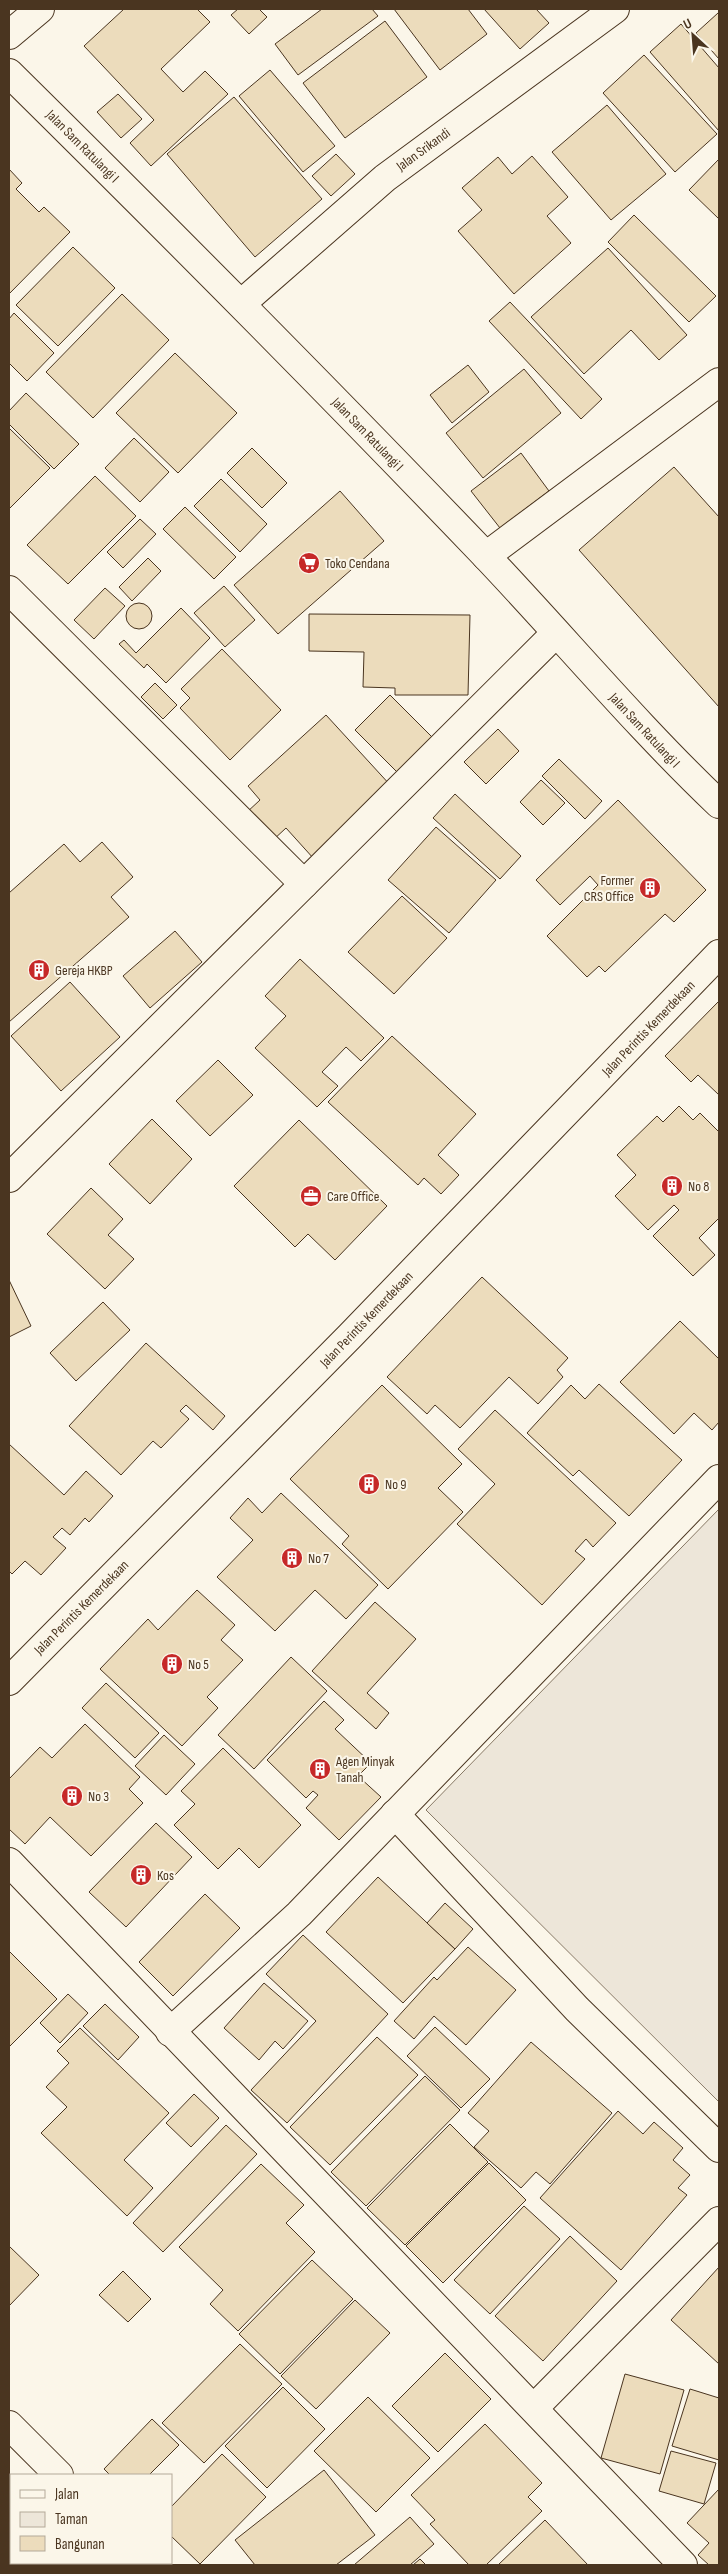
<svg xmlns="http://www.w3.org/2000/svg" width="728" height="2574" viewBox="0 0 728 2574" font-family="'Sofia Sans Condensed',sans-serif">
<rect width="100%" height="100%" fill="#fbf6e9"/>
<path fill="#ede6d9" stroke="#887966" d="M719,1509V2102L426,1810Z"/>
<g fill="#ecdcbc" stroke="#4a3520">
<path d="M124,9H197L210,22L161,69L183,92L205,71L228,94L151,166L130,143L154,120L84,46Z"/>
<path d="M238,9H259L267,17L249,34L231,15Z"/>
<path d="M322,9H372L378,16L298,75L275,44Z"/>
<path d="M394,9H468L487,34L440,70Z"/>
<path d="M484,9H536L549,23L520,49Z"/>
<path d="M718,13L719,14V59L696,33Z"/>
<path d="M385,21L427,77L345,138L303,83Z"/>
<path d="M681,24L719,68V131L650,52Z"/>
<path d="M644,55L717,134L675,172L603,93Z"/>
<path d="M270,70L335,146L303,172L239,96Z"/>
<path d="M118,94L142,119L121,138L97,112Z"/>
<path d="M234,97L322,199L255,257L167,154Z"/>
<path d="M607,105L666,174L611,220L552,152Z"/>
<path d="M336,154L355,174L331,196L312,176Z"/>
<path d="M532,156L568,197L547,216L571,243L514,294L458,231L482,210L462,188L498,157L512,174Z"/>
<path d="M719,159V219L689,190Z"/>
<path d="M9,169L22,183L16,189L39,212L44,207L70,232L9,294Z"/>
<path d="M634,215L716,296L689,322L608,242Z"/>
<path d="M73,247L115,288L58,346L16,305Z"/>
<path d="M608,248L687,335L659,360L631,330L584,374L531,317Z"/>
<path d="M122,294L169,340L93,418L46,372Z"/>
<path d="M510,302L602,399L581,419L489,321Z"/>
<path d="M14,313L54,353L27,381L9,363V319Z"/>
<path d="M175,353L237,413L178,473L116,413Z"/>
<path d="M468,365L489,392L452,423L430,395Z"/>
<path d="M524,369L561,413L483,478L446,433Z"/>
<path d="M26,393L79,444L54,469L9,424V411Z"/>
<path d="M9,428L50,468L9,509Z"/>
<path d="M134,438L169,472L140,502L105,468Z"/>
<path d="M252,448L287,483L262,508L227,473Z"/>
<path d="M521,453L549,491L500,528L471,491Z"/>
<path d="M674,467L719,517V707L579,550Z"/>
<path d="M95,476L136,516L68,584L27,545Z"/>
<path d="M221,479L267,524L240,552L194,506Z"/>
<path d="M340,491L384,541L278,634L234,585Z"/>
<path d="M185,507L236,557L214,579L163,529Z"/>
<path d="M140,519L156,534L123,568L107,552Z"/>
<path d="M148,558L161,571L132,601L119,587Z"/>
<path d="M224,586L255,620L225,647L194,613Z"/>
<path d="M105,588L125,606L94,639L74,620Z"/>
<circle cx="139" cy="616" r="13"/>
<path d="M181,608L210,638L166,683L147,664L144,668L119,644L124,640L136,653Z"/>
<path d="M309,614L470,615L468,695H395V688L363,687L364,652L309,651Z"/>
<path d="M222,649L281,710L230,760L180,708L190,698L181,689Z"/>
<path d="M155,683L177,705L163,719L141,697Z"/>
<path d="M390,695L437,742L402,777L355,730Z"/>
<path d="M326,715L392,787L314,859L286,828L272,841L246,813L260,800L248,786Z"/>
<path d="M498,729L519,751L486,784L464,762Z"/>
<path d="M559,759L602,801L585,819L542,776Z"/>
<path d="M541,780L565,803L543,825L520,802Z"/>
<path d="M455,794L521,856L500,879L433,818Z"/>
<path d="M618,800L706,890L674,922L665,914L605,972L599,966L587,977L547,936L598,885L590,876L560,905L536,880Z"/>
<path d="M436,827L496,880L449,933L388,880Z"/>
<path d="M102,842L133,877L111,897L129,917L9,1022V893L64,844L80,862Z"/>
<path d="M402,896L447,938L394,994L348,952Z"/>
<path d="M175,931L202,962L150,1008L123,976Z"/>
<path d="M300,959L384,1038L361,1061L346,1047L322,1072L338,1086L317,1107L255,1048L286,1016L265,996Z"/>
<path d="M70,982L120,1037L61,1091L11,1036Z"/>
<path d="M719,1001V1095L698,1075L691,1082L665,1056Z"/>
<path d="M392,1036L476,1114L438,1155L459,1175L441,1194L424,1178L418,1185L328,1102Z"/>
<path d="M218,1060L253,1095L210,1136L176,1101Z"/>
<path d="M679,1106L693,1120L700,1113L719,1132V1218L699,1238L715,1255L693,1276L653,1236L679,1210L674,1205L648,1230L615,1196L636,1175L617,1155L657,1116L663,1122Z"/>
<path d="M152,1119L192,1159L150,1204L109,1164Z"/>
<path d="M299,1120L387,1206L335,1260L308,1234L295,1247L234,1186Z"/>
<path d="M91,1188L123,1219L108,1235L134,1259L105,1289L47,1234Z"/>
<path d="M482,1277L568,1358L557,1370L563,1377L538,1404L509,1377L460,1428L435,1405L427,1414L387,1377Z"/>
<path d="M9,1280L31,1326L9,1337Z"/>
<path d="M103,1302L130,1330L76,1381L50,1353Z"/>
<path d="M680,1321L719,1359V1422L712,1430L694,1413L674,1434L620,1382Z"/>
<path d="M146,1343L225,1416L213,1430L186,1405L180,1411L189,1419L161,1448L153,1441L121,1475L69,1426Z"/>
<path d="M599,1384L682,1460L629,1516L579,1470L573,1476L527,1433L571,1385L585,1399Z"/>
<path d="M382,1385L462,1464L438,1488L463,1512L388,1589L342,1544L349,1536L290,1479Z"/>
<path d="M495,1410L616,1523L593,1547L586,1539L575,1551L585,1559L542,1605L457,1524L495,1484L458,1449Z"/>
<path d="M9,1444L64,1495L86,1471L113,1496L89,1522L85,1518L70,1535L62,1528L53,1537L66,1548L41,1575L25,1561L12,1574L9,1571Z"/>
<path d="M281,1493L378,1585L346,1619L315,1590L275,1631L217,1577L253,1540L230,1518L248,1498L262,1513Z"/>
<path d="M197,1590L235,1625L221,1640L243,1660L207,1697L218,1708L182,1746L100,1669L148,1619L158,1630Z"/>
<path d="M375,1602L416,1639L367,1693L389,1713L376,1729L312,1671Z"/>
<path d="M291,1657L327,1691L254,1769L218,1735Z"/>
<path d="M106,1683L159,1733L135,1758L82,1708Z"/>
<path d="M324,1701L344,1720L335,1729L371,1763L358,1776L381,1797L339,1840L306,1808L318,1795L313,1791L306,1798L267,1760Z"/>
<path d="M85,1724L140,1777L129,1789L143,1803L91,1856L50,1817L25,1844L9,1829V1779L40,1747L52,1758Z"/>
<path d="M164,1735L195,1764L166,1795L135,1766Z"/>
<path d="M223,1748L301,1825L259,1868L239,1848L218,1869L174,1825L195,1804L181,1791Z"/>
<path d="M156,1823L192,1857L126,1927L89,1892Z"/>
<path d="M378,1877L455,1949L403,2003L326,1932Z"/>
<path d="M205,1894L240,1928L173,1996L139,1962Z"/>
<path d="M445,1903L473,1929L455,1949L427,1923Z"/>
<path d="M303,1935L388,2014L287,2123L251,2090L316,2021L266,1974Z"/>
<path d="M468,1947L516,1990L466,2045L434,2016L414,2039L394,2021L434,1977L437,1980Z"/>
<path d="M9,1951L57,1999L9,2047Z"/>
<path d="M264,1983L308,2021L283,2049L275,2041L259,2060L224,2028Z"/>
<path d="M68,1994L88,2013L60,2043L40,2023Z"/>
<path d="M105,2004L139,2037L118,2060L83,2026Z"/>
<path d="M435,2027L490,2079L461,2108L407,2056Z"/>
<path d="M80,2028L169,2113L124,2160L153,2188L127,2216L41,2133L67,2107L46,2087L69,2063L57,2051Z"/>
<path d="M377,2037L418,2075L330,2165L290,2127Z"/>
<path d="M531,2042L612,2113L550,2184L536,2172L521,2188L474,2147L489,2131L468,2113Z"/>
<path d="M425,2076L460,2110L366,2206L331,2172Z"/>
<path d="M194,2094L219,2118L191,2147L166,2123Z"/>
<path d="M618,2111L643,2134L654,2122L683,2148L673,2160L690,2175L678,2188L687,2195L621,2270L540,2198Z"/>
<path d="M450,2124L488,2162L405,2245L367,2208Z"/>
<path d="M226,2125L257,2154L163,2252L133,2223Z"/>
<path d="M489,2163L526,2200L443,2283L406,2246Z"/>
<path d="M261,2164L304,2205L286,2223L315,2252L238,2331L210,2304L223,2290L179,2247Z"/>
<path d="M524,2206L560,2239L490,2314L454,2280Z"/>
<path d="M570,2236L617,2281L543,2361L495,2316Z"/>
<path d="M9,2246L39,2275L9,2306Z"/>
<path d="M312,2260L353,2299L280,2374L239,2334Z"/>
<path d="M719,2267V2364L671,2320Z"/>
<path d="M123,2271L151,2299L128,2322L99,2295Z"/>
<path d="M355,2300L390,2333L316,2409L281,2376Z"/>
<path d="M240,2344L282,2384L204,2463L162,2423Z"/>
<path d="M445,2353L491,2399L438,2452L392,2406Z"/>
<path d="M625,2374L684,2390L660,2474L601,2458Z"/>
<path d="M283,2387L325,2429L267,2488L225,2446Z"/>
<path d="M690,2389L719,2398V2460L672,2446Z"/>
<path d="M368,2397L430,2458L376,2512L314,2451Z"/>
<path d="M152,2419L179,2445L149,2475H110L104,2469Z"/>
<path d="M485,2424L542,2483L528,2497L542,2511L486,2565H469L430,2524L435,2520L411,2495Z"/>
<path d="M671,2451L716,2463L704,2504L659,2491Z"/>
<path d="M222,2454L266,2497L200,2564L171,2536V2507Z"/>
<path d="M324,2470L375,2535L336,2565H255L235,2540Z"/>
<path d="M719,2489V2565H709L698,2555L709,2543L687,2523Z"/>
<path d="M11,2517V2563H96L99,2565H9V2520Z"/>
<path d="M410,2517L434,2544L410,2565H354Z"/>
<path d="M545,2520L588,2565H498Z"/>
<path d="M420,2559L426,2565H413Z"/>
</g>
<g fill="none" stroke-linecap="round" stroke-linejoin="round">
<g stroke="#4a3520" stroke-width="30">
<g id="minor">
<path d="M9,35L40,9"/>
<path d="M242,303L385,178L615,9"/>
<path d="M486,556L719,382"/>
<path d="M9,590L304,884"/>
<path d="M9,1178L556,633"/>
<path d="M395,1814L577,2009L719,2148"/>
<path d="M9,1862L683,2565"/>
<path d="M170,2032L299,1914L719,1479"/>
<path d="M534,2408L719,2221"/>
<path d="M9,2425L59,2475"/>
<path d="M145,2563L148,2565"/>
</g>
</g>
<g stroke="#4a3520" stroke-width="30">
<g id="secondary">
<path d="M9,73C169,231 328,391 484,554C563,637 636,725 719,804"/>
<path d="M9,1681L350,1336L719,954"/>
</g>
</g>
<use href="#minor" stroke="#fbf6e9" stroke-width="28"/>
<use href="#secondary" stroke="#fbf6e9" stroke-width="28"/>
</g>
<defs>
<g id="supermarket-disc" transform="scale(1.125)"><circle r="9.5" fill="#c62828" stroke="#fbf6e9"/><path d="M-6-5.5h2.5l.6 2H6L4.5 2H-2.5L-4.4-4H-6ZM-1.5 3.2a1.3 1.3 0 1 0 .1 0ZM3 3.2a1.3 1.3 0 1 0 .1 0Z" fill="#fff"/></g>
<g id="building-disc" transform="scale(1.125)"><circle r="9.5" fill="#c62828" stroke="#fbf6e9"/><path d="M-4-6H4V6H1V3H-1V6H-4ZM-2.5-4.3h1.7v1.8h-1.7ZM.8-4.3h1.7v1.8H.8ZM-2.5-1h1.7V.8h-1.7ZM.8-1h1.7V.8H.8Z" fill="#fff"/></g>
<g id="office-disc" transform="scale(1.125)"><circle r="9.5" fill="#c62828" stroke="#fbf6e9"/><path d="M-6-3h4V-5.5h4V-3h4V5H-6ZM-1-4.5V-3h2v-1.5ZM-6 0V1H6V0Z" fill="#fff"/></g>
</defs>
<g fill-rule="evenodd">
<use href="#supermarket-disc" x="309" y="563"/>
<use href="#building-disc" x="650" y="888"/>
<use href="#building-disc" x="39" y="970"/>
<use href="#building-disc" x="672" y="1186"/>
<use href="#office-disc" x="311" y="1196"/>
<use href="#building-disc" x="369" y="1484"/>
<use href="#building-disc" x="292" y="1558"/>
<use href="#building-disc" x="172" y="1664"/>
<use href="#building-disc" x="320" y="1769"/>
<use href="#building-disc" x="72" y="1796"/>
<use href="#building-disc" x="141" y="1875"/>
</g>
<g text-anchor="middle" stroke-width="4" stroke-linejoin="round" paint-order="stroke">
<g font-size="14" fill="#4a3520" stroke="#fbf6e9">
<text transform="translate(83 146) rotate(45)" y="5">Jalan Sam Ratulangi I</text>
<text transform="translate(423 149) rotate(-36)" y="5">Jalan Srikandi</text>
<text transform="translate(368 434) rotate(46)" y="5">Jalan Sam Ratulangi I</text>
<text transform="translate(645 730) rotate(47)" y="5">Jalan Sam Ratulangi I</text>
<text transform="translate(648 1028) rotate(-46)" y="5">Jalan Perintis Kemerdekaan</text>
<text transform="translate(366 1319) rotate(-46)" y="5">Jalan Perintis Kemerdekaan</text>
<text transform="translate(81 1607) rotate(-45)" y="5">Jalan Perintis Kemerdekaan</text>
</g>
<g font-size="14" fill="#4a3520" stroke="#fbf6e9" text-anchor="start">
<text x="325" y="568">Toko Cendana</text>
<text x="634" y="885" text-anchor="end">Former<tspan x="634" dy="16">CRS Office</tspan></text>
<text x="55" y="975">Gereja HKBP</text>
<text x="688" y="1191">No 8</text>
<text x="327" y="1201">Care Office</text>
<text x="385" y="1489">No 9</text>
<text x="308" y="1563">No 7</text>
<text x="188" y="1669">No 5</text>
<text x="336" y="1766">Agen Minyak<tspan x="336" dy="16">Tanah</tspan></text>
<text x="88" y="1801">No 3</text>
<text x="157" y="1880">Kos</text>
</g>
</g>
<rect width="728" height="2574" fill="none" stroke="#4a3520" stroke-width="20"/>
<rect x="10" y="2474" width="162" height="90" fill="#fbf6e9" stroke="#b4a999"/>
<rect x="20" y="2490" width="25" height="8" fill="#fbf6e9" stroke="#b4a999"/>
<text x="55" y="2499" font-size="15" fill="#4a3520">Jalan</text>
<rect x="20" y="2512" width="25" height="15" fill="#ede6d9" stroke="#b4a999"/>
<text x="55" y="2524" font-size="15" fill="#4a3520">Taman</text>
<rect x="20" y="2536" width="25" height="15" fill="#ecdcbc" stroke="#b4a999"/>
<text x="55" y="2549" font-size="15" fill="#4a3520">Bangunan</text>
<g transform="translate(693 35) rotate(334)" stroke="#fbf6e9" stroke-width="4" paint-order="stroke">
<path d="M0-4L9 19L0 12L-9 19Z" fill="#4a3520"/>
<text y="-8" font-size="14" font-weight="bold" text-anchor="middle" fill="#4a3520">U</text>
</g>
</svg>
